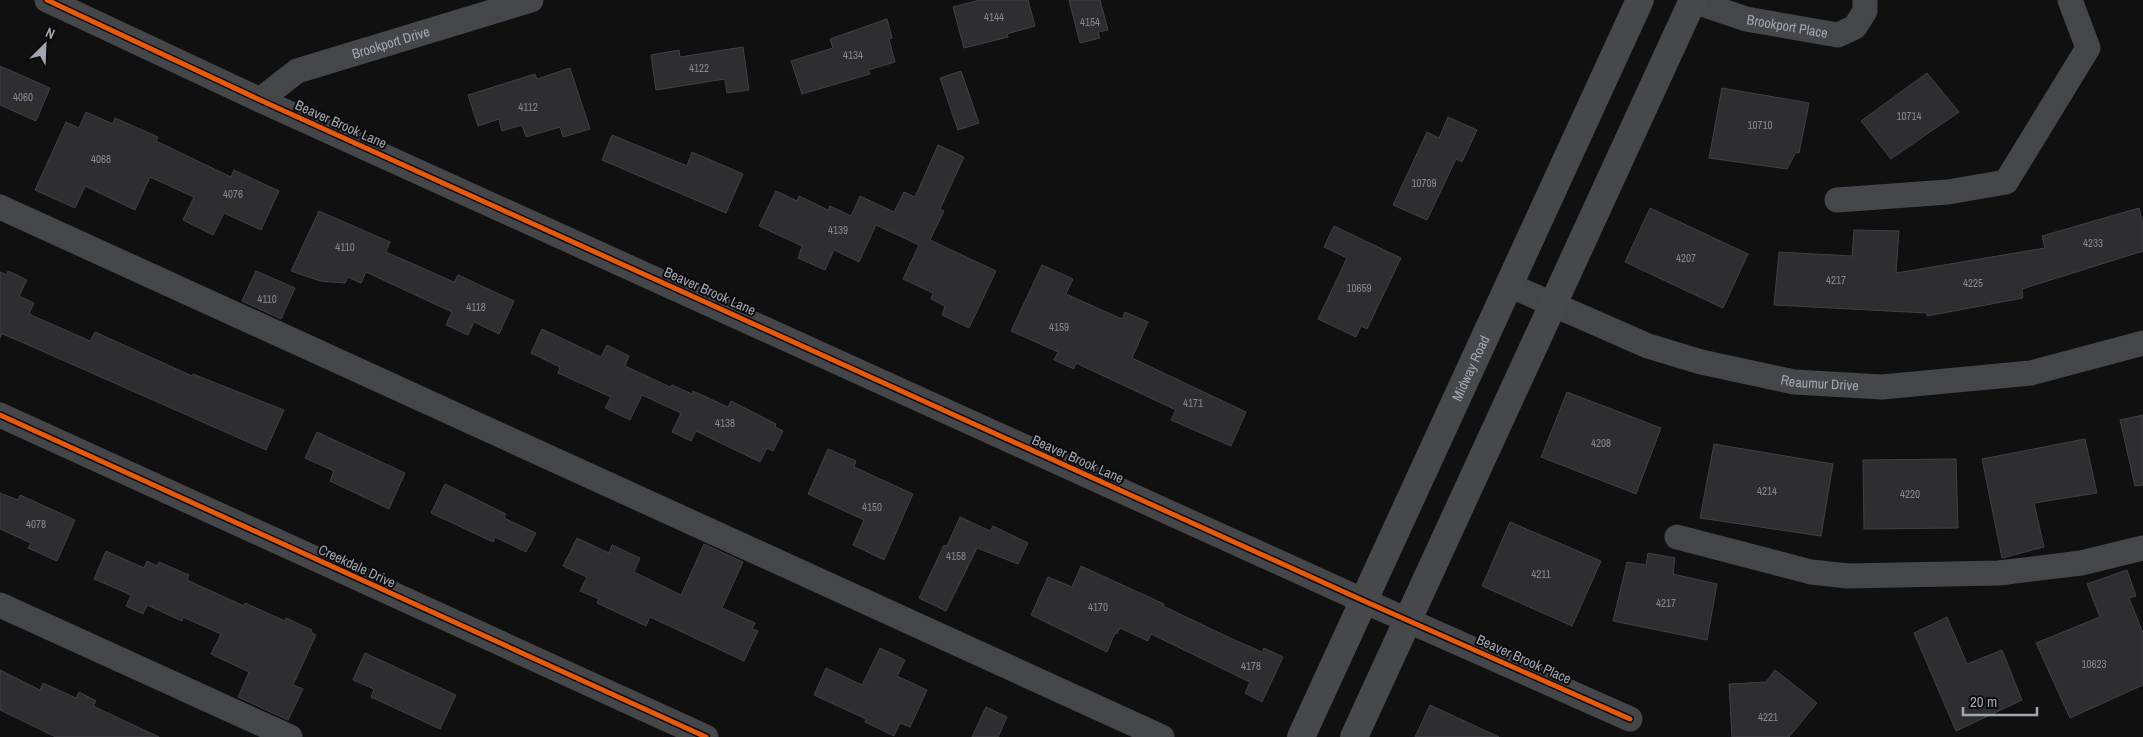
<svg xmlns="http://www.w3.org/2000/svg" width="2143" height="737" viewBox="0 0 2143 737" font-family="'Archivo Narrow',sans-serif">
<rect width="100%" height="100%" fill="#101011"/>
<g fill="#2e2e30" stroke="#404145">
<path d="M980,0H1028L1035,26L1007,34L1008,37L964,48L953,7Z"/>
<path d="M1069,0H1100L1108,30L1098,32L1100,38L1080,43Z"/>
<path d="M887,19L892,38L889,39L895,62L868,70L870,74L802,94L791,61L833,48L830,39Z"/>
<path d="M743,47L749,90L727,93L725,79L656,90L651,55L679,50L680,57Z"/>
<path d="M0,66L50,88L36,121L0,105Z"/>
<path d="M570,68L590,129L563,137L560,127L526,137L522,125L502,131L499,119L478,126L468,95L535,74L537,79Z"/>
<path d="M961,71L979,123L958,130L940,78Z"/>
<path d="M1927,73L1959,112L1891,159L1861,121Z"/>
<path d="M1722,88L1809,103L1799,153L1796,152L1787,169L1709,158Z"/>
<path d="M86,112L113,124L115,118L158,137L156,141L231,177L234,170L279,191L261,230L224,213L213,235L183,220L194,197L150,177L135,210L85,186L75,208L35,190L66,122L79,128Z"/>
<path d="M1448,117L1477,130L1462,162L1456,159L1427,220L1393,205L1427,132L1439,138Z"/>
<path d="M612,135L687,166L692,152L743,174L726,213L602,160Z"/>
<path d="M938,145L964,157L940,209L944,211L930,240L996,271L969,328L942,315L945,306L931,299L933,293L903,279L919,245L876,225L859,262L834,250L825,270L798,258L802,246L759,226L776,191L797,201L799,196L828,210L830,206L851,216L860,196L894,212L904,192L915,197Z"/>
<path d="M1650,208L1748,254L1723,308L1625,262Z"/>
<path d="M2139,208L2143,225V251L2022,289L2023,298L1927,316V313L1774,305L1779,252L1852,256L1854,230L1899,231L1896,273L2045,248L2042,236Z"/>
<path d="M319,211L390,242L386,252L454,282L458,275L514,301L499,334L474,322L468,335L446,325L452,312L366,272L361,283L348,277L345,283L320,281L291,271Z"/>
<path d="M1334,226L1401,258L1367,329L1361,326L1356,337L1318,319L1347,258L1324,247Z"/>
<path d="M1042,265L1073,279L1066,294L1122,319L1125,312L1148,322L1132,358L1246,412L1231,446L1171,420L1176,410L1076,363L1074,369L1054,360L1058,352L1011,331Z"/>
<path d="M8,271L27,280L19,296L34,303L29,314L90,341L95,332L192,376L193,374L284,410L266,450L17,340L2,334L0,338V272L7,275Z"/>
<path d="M256,271L295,288L281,319L242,301Z"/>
<path d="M542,329L601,357L607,345L629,356L625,366L670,387L672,385L692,394L693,391L728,407L731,401L776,424L775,427L783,431L773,451L767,448L760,462L696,431L691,441L672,432L681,413L642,395L630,420L605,408L611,397L558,373L560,367L531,353Z"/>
<path d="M1567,392L1661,428L1636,494L1541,457Z"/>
<path d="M2143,415V485L2135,486L2120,420Z"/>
<path d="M317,432L405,473L389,509L330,481L334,471L305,458Z"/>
<path d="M2085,439L2097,493L2034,503L2044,547L2002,558L1982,459Z"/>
<path d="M1714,444L1833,464L1821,536L1700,518Z"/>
<path d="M828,449L856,461L854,467L913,494L884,560L853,545L864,520L808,494Z"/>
<path d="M1956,459L1958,528L1864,529L1863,460Z"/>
<path d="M445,484L506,514L504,518L536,533L526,552L495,537L493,542L431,513Z"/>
<path d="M0,493L18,500L20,495L75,520L57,561L28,548L31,543L0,529Z"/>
<path d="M960,517L990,531L993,526L1028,543L1018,564L977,548L946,611L919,598L944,545L947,546Z"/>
<path d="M1510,522L1601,561L1572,626L1482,586Z"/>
<path d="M577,538L609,553L612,545L640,558L634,572L681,595L704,544L743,562L722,608L755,623L752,629L758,631L744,661L650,617L646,626L597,603L599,599L580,591L587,577L563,566Z"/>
<path d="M106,551L144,568L147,561L157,566L159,562L189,575L187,580L244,606L245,603L285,621L286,618L312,630L311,632L316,635L293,685L303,689L288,720L238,697L249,672L211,654L221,634L183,617L182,621L147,605L143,614L126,606L131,595L94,579Z"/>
<path d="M1648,553L1675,558L1673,574L1717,584L1707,640L1613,621L1627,562L1646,565Z"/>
<path d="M1081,566L1164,604L1163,606L1228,637L1262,652L1264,648L1283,657L1262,702L1245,693L1250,682L1151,634L1148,641L1120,628L1117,634L1115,633L1107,652L1031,615L1048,577L1072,587Z"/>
<path d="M2127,570L2136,596L2129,598L2143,633V685L2070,718L2036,643L2100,617L2087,584Z"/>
<path d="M1947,617L1967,664L2002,650L2022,700L1956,731L1914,633Z"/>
<path d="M880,648L905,660L897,676L927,690L910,727L900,723L894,736L865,722L866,719L814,695L826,668L862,685Z"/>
<path d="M365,653L456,695L440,729L371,697L374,689L353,680Z"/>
<path d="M0,670L40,690L43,683L76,698L79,692L96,701L93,706L159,737H56L0,710Z"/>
<path d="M1775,670L1817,703L1789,737H1732L1729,684L1766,682Z"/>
<path d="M1430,705L1499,737H1415Z"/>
<path d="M986,707L1007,717L998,737H972Z"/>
</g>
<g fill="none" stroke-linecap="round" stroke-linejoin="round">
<g stroke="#454649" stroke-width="25">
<path d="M47,0L260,100L1364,601L1630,719"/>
<path id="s1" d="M1690,0L1746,19L1838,35L1855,27L1865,11V0"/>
<path id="s2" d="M260,100L297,71L531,0"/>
<path d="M1837,200L1948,192L2006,182L2088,48L2070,0"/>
<path d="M0,207L1162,737"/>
<path id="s3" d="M1509,285L1648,346L1701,362L1794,382L1882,387L2031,373L2143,343"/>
<path d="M0,415L706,737"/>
<path d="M1677,537L1811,572L1848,576L1999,573L2081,563L2143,548"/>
<path d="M0,605L290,737"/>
</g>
<g stroke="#47484b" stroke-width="28">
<path id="s4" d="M1301,737L1640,0"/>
<path d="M1354,737L1693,0"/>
</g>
<g stroke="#0b0b0c" stroke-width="8">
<g id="cycleway">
<path d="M47,0L260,100L1364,601L1630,719"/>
<path d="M0,415L706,737"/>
</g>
</g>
<use href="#cycleway" stroke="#e8590c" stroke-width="5"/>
</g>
<g text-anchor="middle" stroke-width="4" stroke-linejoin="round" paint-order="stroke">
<g font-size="11" fill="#848892">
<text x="994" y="21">4144</text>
<text x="1090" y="26">4154</text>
<text x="853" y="59">4134</text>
<text x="699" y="72">4122</text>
<text x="23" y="101">4060</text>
<text x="528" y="111">4112</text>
<text x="1909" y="120">10714</text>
<text x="1760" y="129">10710</text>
<text x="101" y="163">4068</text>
<text x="1424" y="187">10709</text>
<text x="233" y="198">4076</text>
<text x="838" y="234">4139</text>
<text x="2093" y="247">4233</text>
<text x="345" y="251">4110</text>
<text x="1686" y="262">4207</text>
<text x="1836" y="284">4217</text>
<text x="1973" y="287">4225</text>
<text x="1359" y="292">10659</text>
<text x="267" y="303">4110</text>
<text x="476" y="311">4118</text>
<text x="1059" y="331">4159</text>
<text x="1193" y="407">4171</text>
<text x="725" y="427">4138</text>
<text x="1601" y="447">4208</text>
<text x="1767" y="495">4214</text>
<text x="1910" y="498">4220</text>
<text x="872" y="511">4150</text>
<text x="36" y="528">4078</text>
<text x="956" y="560">4158</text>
<text x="1541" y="578">4211</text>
<text x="1666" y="607">4217</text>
<text x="1098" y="611">4170</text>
<text x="2094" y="668">10623</text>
<text x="1251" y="670">4178</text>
<text x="1768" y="721">4221</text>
</g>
<g font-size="14" fill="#a1a6b3" stroke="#0b0b0c">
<text dy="5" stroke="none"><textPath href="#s1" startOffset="101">Brookport Place</textPath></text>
<text dy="5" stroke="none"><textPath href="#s2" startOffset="145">Brookport Drive</textPath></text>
<text transform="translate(341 124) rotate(24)" y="5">Beaver Brook Lane</text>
<text transform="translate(710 291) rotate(24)" y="5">Beaver Brook Lane</text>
<text dy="5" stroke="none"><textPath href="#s4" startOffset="406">Midway Road</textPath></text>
<text dy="5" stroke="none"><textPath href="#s3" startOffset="328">Reaumur Drive</textPath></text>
<text transform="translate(1078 459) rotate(24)" y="5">Beaver Brook Lane</text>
<text transform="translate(357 566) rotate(25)" y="5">Creekdale Drive</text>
<text transform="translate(1524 659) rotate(24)" y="5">Beaver Brook Place</text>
</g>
</g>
<g transform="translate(45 45) rotate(24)" stroke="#0b0b0c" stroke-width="4" paint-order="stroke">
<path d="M0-4L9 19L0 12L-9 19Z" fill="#a1a6b3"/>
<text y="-8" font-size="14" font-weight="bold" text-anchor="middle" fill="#a1a6b3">N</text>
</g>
<path d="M1963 707v8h74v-8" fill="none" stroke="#a1a6b3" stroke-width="2.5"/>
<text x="1970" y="707" font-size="15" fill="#a1a6b3" stroke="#0b0b0c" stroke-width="4" paint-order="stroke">20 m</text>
</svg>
